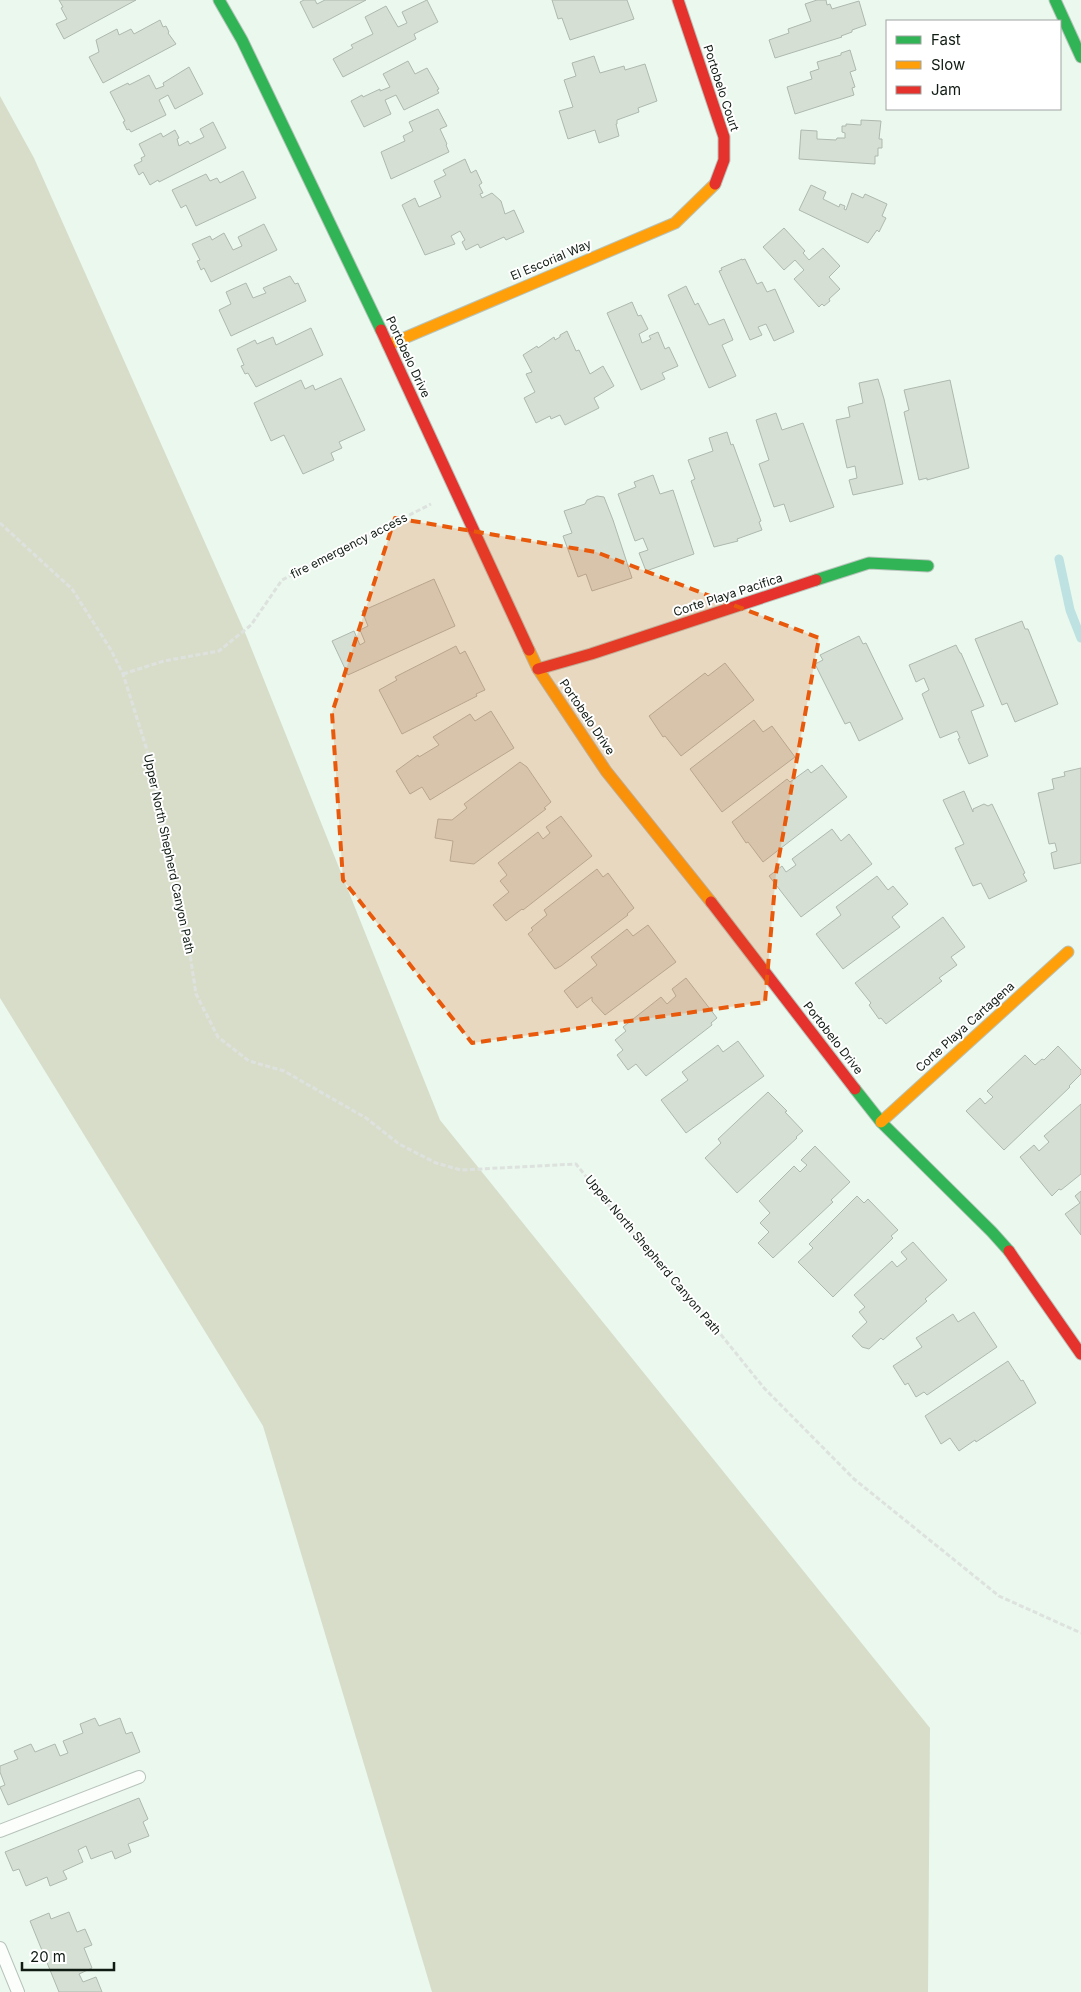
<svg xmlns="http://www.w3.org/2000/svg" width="1081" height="1992" viewBox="0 0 1081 1992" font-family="Inter,sans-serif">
<rect width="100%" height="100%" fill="#eaf8ee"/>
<path fill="#d8ddca" d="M0,96L34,158L246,635L440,1120L930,1728L928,1992H432L263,1426L0,998Z"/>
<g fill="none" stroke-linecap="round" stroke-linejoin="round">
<path stroke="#bde2e1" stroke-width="9" d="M1059,559L1070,610L1081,638"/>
</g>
<g fill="#d5dfd3" stroke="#afb8ae">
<path d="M59,0H136L64,39L56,24L67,19L61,8L63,7Z"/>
<path d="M304,0H315L317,4L325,0H366L313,28L300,2Z"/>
<path d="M427,0L438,22L414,34L416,39L343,77L333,59L353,48L351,45L373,34L365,17L386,6L398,27L407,23L402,12Z"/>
<path d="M552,0H627L634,19L570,40L562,18L558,19Z"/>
<path d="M817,0H826L827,5L830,4L832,9L859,1L866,25L852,30V32L841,36L842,37L775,58L769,40L789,33L788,29L811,21L805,4Z"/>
<path d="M160,20L163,27L166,26L169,32L168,33L176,44L103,83L89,57L99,52L96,40L117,29L119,35L131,29L134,34Z"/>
<path d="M850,50L856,70L850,72L855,87L852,88L854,95L795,114L787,87L812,79L810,72L819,69L817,62L841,55V53Z"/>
<path d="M594,56L600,73L624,66L625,70L645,64L657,101L638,108L639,112L617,120V124H616L619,136L599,143L595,130L568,139L559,111L573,107L564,80L576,76L572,63Z"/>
<path d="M408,61L415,74L427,68L439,89L437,90L439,93L404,110L396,95L385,100L391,114L364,127L351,101L362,95L363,97L380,89V91L390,87L383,74Z"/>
<path d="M189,67L203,94L175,109L168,95L159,100L166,115L131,132L129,129L127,130L123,122L125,121L110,92L128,83L129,85L149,75L156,89L164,86L163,83Z"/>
<path d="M438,109L447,126L440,129L447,144L446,145L449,152L391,179L381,152L405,141L403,136L413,131L409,122Z"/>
<path d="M861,120L881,121L879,139H882V148H878V156H875V164L799,159L801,130L817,131V139L836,140L837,138H845V133L842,132V126H846V124L861,125Z"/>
<path d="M213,122L226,148L159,182L158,180L150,185L143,172L139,175L134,165L142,161L141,158L145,156L139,144L161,133L163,137L175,130L179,138L177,139L179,146L188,141L190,144L204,137L200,129Z"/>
<path d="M465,159L471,173L476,170L482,183L479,185L483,193L480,194L482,198L492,193L501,201L505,214L514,210L524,232L506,240L504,237L480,248L478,244L466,250L462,242L465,240L460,231L451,236L455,244L425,255L402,205L415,198L419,207L441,197L434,181L446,175L443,170Z"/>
<path d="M243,171L256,198L196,226L186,205L181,208L172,190L206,174L210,181L217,178L220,183Z"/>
<path d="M811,185L826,192L823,199L839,207L840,204L845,206L844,209L846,210L852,193L863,198L865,194L887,204L882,216L886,218L879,232L877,230L868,243L799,210Z"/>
<path d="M264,224L277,250L211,282L204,268L201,270L197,261L200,260L192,244L210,236L212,240L224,233L233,250L242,246L238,237Z"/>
<path d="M784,228L805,251L803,253L809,260L823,248L840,266L829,277L840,289L829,299L830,301L824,306L822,304L819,307L794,279L804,270L795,260L784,270L763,247Z"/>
<path d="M742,259V260L745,259L757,284L762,282L767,292L775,289L794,332L774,341L766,324L758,327L762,335L750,340L719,271L722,270L721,268Z"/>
<path d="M290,276L295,284L298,283L306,301L231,336L219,310L231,304L226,292L246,283L253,298L266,293L263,288Z"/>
<path d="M686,286L695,305L698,303L709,325L724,319L733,340L722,345L736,376L709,388L668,295Z"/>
<path d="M632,302L638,316L641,315L648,329L639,334L642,343L651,339L649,336L658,332L665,349L669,347L678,366L662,373L665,379L641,390L607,313Z"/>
<path d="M311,328L323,355L256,387L248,373L245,374L241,366L244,365L237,349L255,340L257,344L273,337L276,345Z"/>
<path d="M567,331L576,351L579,350L590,374L603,366L614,386L594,398L599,408L565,425L560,415L551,419L550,416L536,423L524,398L535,392L526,374L532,372L523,355L537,346L538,348L554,337L555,340L560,337V335Z"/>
<path d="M341,378L365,430L339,442L342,448L331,453L334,460L303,474L284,435L271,441L254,403L301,380L305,389L313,385L315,390Z"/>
<path d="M878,379L884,399L903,484L853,495L849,480L857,478L855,466L847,468L836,420L850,417L848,407L863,403L859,383Z"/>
<path d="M950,380L969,468L927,480V478L919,480L904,412L909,410L904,390Z"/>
<path d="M776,413L782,430L803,423L834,507L790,522L784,504L774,507L759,464L769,460L756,420Z"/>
<path d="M727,432L731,445L733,444L761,521L759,522L762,530L737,539L738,541L714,547L691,481L695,479L688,460L713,451L709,438Z"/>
<path d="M653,475L660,494L673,490L694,554L646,571L639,553L648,550L643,538L635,541L618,494L636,487L634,482Z"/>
<path d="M597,496L604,497L613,520L632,578L592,591L586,574L578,577L563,536L572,533L564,511L585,504L587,500Z"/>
<path d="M434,579L455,626L348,675L332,641L354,631L360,645L365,642L360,630L368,626L362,611Z"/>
<path d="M1022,621L1025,629H1028L1058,704L1015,722L1007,703L1002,705L975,639Z"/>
<path d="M859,636L863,644L866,643L903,719L859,741L850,722L845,724L815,664L823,660L820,655Z"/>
<path d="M956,645L960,653H961L984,706L971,711L988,756L969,764L958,739L960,738L957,731L940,738L922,694L929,690L924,678L916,682L909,665Z"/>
<path d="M456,646L460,654L465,651L485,690L476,694L477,696L402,734L379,690L397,680L395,677Z"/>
<path d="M725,663L754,700L681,756L665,736L663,737L649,716L705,673L708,676Z"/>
<path d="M491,711L514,748L430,800L422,787L410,794L396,771L418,755L419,757L439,745L433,737L470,714L475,721Z"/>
<path d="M754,720L763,732L772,726L795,757L722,812L690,769Z"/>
<path d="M520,762L527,767L551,802L544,808L546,809L474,864L450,861L453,841L435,838L438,819L452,820L467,808L464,804Z"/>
<path d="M822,765L847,797L763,862L748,842L746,843L732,822L787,779L790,782L808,769L811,773Z"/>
<path d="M1081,768V863L1054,869L1051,853L1057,851L1055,843L1049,844L1038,793L1054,789L1052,779L1065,776L1064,772Z"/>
<path d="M964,791L973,812V809L984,804L988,806L992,804L1025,873L1023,874L1027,881L989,899L981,883L973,886L955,848L964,844L943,800Z"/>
<path d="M561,816L592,856L523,910L522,909L506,921L493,905L509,892L500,881L507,875L498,863L538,832L543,839L550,833L546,827Z"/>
<path d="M832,829L841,841L849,834L872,864L801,917L769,876L782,866L786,872L796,865L792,859Z"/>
<path d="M597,869L603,877L608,873L634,908L627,914L628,915L561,966L555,969L528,934L533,930L531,928L547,915L544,910Z"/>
<path d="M877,876L888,890L893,886L908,904L892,917L900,927L843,969L816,934L841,915L836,907Z"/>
<path d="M943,917L965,947L951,957L957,965L939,978L942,981L886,1024L881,1018L879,1019L869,1005L871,1003L855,983Z"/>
<path d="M648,925L676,962L605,1015L592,1001V997L577,1008L564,991L597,965L591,957L627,929L633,936Z"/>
<path d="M686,978L717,1018L711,1023L712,1025L646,1076L636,1064L628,1070L617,1055L623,1050L615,1040L626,1031L623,1027L661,997L667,1004L676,996L672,989Z"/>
<path d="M738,1041L764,1076L686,1133L661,1100L688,1080L682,1072L718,1045L723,1052Z"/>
<path d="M1058,1046L1081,1070V1074L1069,1086L1070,1087L1004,1150L966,1111L980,1098L985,1104L993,1097L987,1091L1025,1055L1035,1065L1042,1059L1044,1060Z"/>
<path d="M768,1092L787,1111L785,1112L803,1131L796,1137L797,1138L737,1193L705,1158L721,1143L718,1139Z"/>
<path d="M1081,1104V1174L1061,1190L1059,1189L1052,1196L1020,1157L1034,1145L1039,1151L1049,1142L1044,1136Z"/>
<path d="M815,1146L850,1182L831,1200L833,1202L773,1258L758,1243L769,1232L760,1223L770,1213L759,1201L794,1166L800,1172L807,1165L801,1160Z"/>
<path d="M1081,1191V1235L1065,1214L1080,1203L1075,1196Z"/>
<path d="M857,1196L864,1203L868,1199L898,1230L891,1236L893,1238L833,1297L798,1262L813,1248L809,1244Z"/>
<path d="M913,1242L947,1280L925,1299L927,1301L883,1340L881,1338L869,1349L862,1347L852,1336L867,1322L859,1312L865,1307L854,1295L892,1261L897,1267L907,1259L901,1252Z"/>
<path d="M974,1312L997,1347L927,1395L924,1392L916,1397L908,1383L905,1385L893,1366L922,1347L916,1338L953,1314L958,1322Z"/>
<path d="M1008,1361L1021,1381L1023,1380L1036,1403L976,1442L975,1440L959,1451L950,1438L941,1444L925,1416Z"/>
<path d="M95,1718L99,1726L120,1718L126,1734L132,1732L140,1752L8,1805L0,1787L5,1785L0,1772V1766L18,1759L14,1751L31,1744L35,1752L55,1744L60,1756L68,1753L63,1741L83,1733L80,1724Z"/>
<path d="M139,1798L148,1819L143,1822L149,1836L128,1844L131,1852L115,1859L112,1851L91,1859L86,1846L78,1850L83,1862L63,1871L67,1879L50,1886L47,1877L26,1886L19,1869L13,1871L5,1852Z"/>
<path d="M69,1912L77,1932L85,1929L92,1945L84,1948L92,1968L79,1974L83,1982L96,1977L102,1992H59L30,1921L49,1913L51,1919Z"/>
</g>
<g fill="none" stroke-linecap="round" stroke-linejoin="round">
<g stroke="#b7c3bb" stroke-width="14">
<g id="lane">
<path d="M0,1831L139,1777"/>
<path d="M0,1948L18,1992"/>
</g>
</g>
<g stroke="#b7c3bb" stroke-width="13">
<g id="fast">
<path d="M219,0L242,40L381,330"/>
<path d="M1055,0L1081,57"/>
<path d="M816,580L869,563L928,566"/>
<path d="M855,1089L881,1122L992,1232L1009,1251"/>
</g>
</g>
<g stroke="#b7c3bb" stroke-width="13">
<g id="slow">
<path d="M388,345L675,223L715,184"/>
<path d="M529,650L538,669L606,771L711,902"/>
<path d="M881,1122L1068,952"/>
</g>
</g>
<g stroke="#b7c3bb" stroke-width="13">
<g id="jam">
<path d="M678,0L724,137V160L715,184"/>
<path d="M381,330L529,650"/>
<path d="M538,669L591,654L816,580"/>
<path d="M711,902L855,1089"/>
<path d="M1009,1251L1081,1354"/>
</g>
</g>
<g stroke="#dee2df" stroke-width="3" stroke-dasharray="5 2.5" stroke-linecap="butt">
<path d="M0,523L72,589L111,650L123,674L146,747L167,836L185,922L196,994L218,1037L249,1061L284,1071L366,1118L399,1144L436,1163L461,1170L576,1164L616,1214L689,1295L764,1388L854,1479L999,1596L1081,1633"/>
<path d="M123,674L164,661L219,651L251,625L282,580L431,504"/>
</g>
<use href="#lane" stroke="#fcfefc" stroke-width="12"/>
<use href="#fast" stroke="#30b455" stroke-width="11"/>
<use href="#slow" stroke="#ff9f0a" stroke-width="11"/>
<use href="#jam" stroke="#e5322d" stroke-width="11"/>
</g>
<path fill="#e8590c" fill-opacity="0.2" stroke="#e8590c" stroke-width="4" stroke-dasharray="10 6" stroke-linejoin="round" d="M395,518L596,552L819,638L776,873L765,1002L472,1043L343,880L332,713Z"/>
<g text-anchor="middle" stroke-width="4" stroke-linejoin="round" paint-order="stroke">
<g font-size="12" fill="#101b13" stroke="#fff">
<text transform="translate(721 88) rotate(72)" y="4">Portobelo Court</text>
<text transform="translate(551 260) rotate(-23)" y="4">El Escorial Way</text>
<text transform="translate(408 357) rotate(65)" y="4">Portobelo Drive</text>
<text transform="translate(349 546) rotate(-27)" y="4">fire emergency access</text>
<text transform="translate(728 595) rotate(-18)" y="4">Corte Playa Pacifica</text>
<text transform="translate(587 717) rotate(56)" y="4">Portobelo Drive</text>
<text transform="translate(169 854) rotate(78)" y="4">Upper North Shepherd Canyon Path</text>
<text transform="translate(965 1027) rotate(-42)" y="4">Corte Playa Cartagena</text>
<text transform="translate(833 1038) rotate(52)" y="4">Portobelo Drive</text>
<text transform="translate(653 1255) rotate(50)" y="4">Upper North Shepherd Canyon Path</text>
</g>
</g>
<rect x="886" y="20" width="175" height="90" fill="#ffffff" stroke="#9fa4a1"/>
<rect x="896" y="36" width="25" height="8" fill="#30b455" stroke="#9fa4a1"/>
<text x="931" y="45" font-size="15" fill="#101b13">Fast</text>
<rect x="896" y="61" width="25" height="8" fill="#ff9f0a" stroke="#9fa4a1"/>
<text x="931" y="70" font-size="15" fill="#101b13">Slow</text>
<rect x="896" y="86" width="25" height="8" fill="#e5322d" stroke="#9fa4a1"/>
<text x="931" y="95" font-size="15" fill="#101b13">Jam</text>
<path d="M22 1962v8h92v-8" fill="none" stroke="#101b13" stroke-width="2.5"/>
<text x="30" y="1962" font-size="15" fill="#101b13" stroke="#ffffff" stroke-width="4" paint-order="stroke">20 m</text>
</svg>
